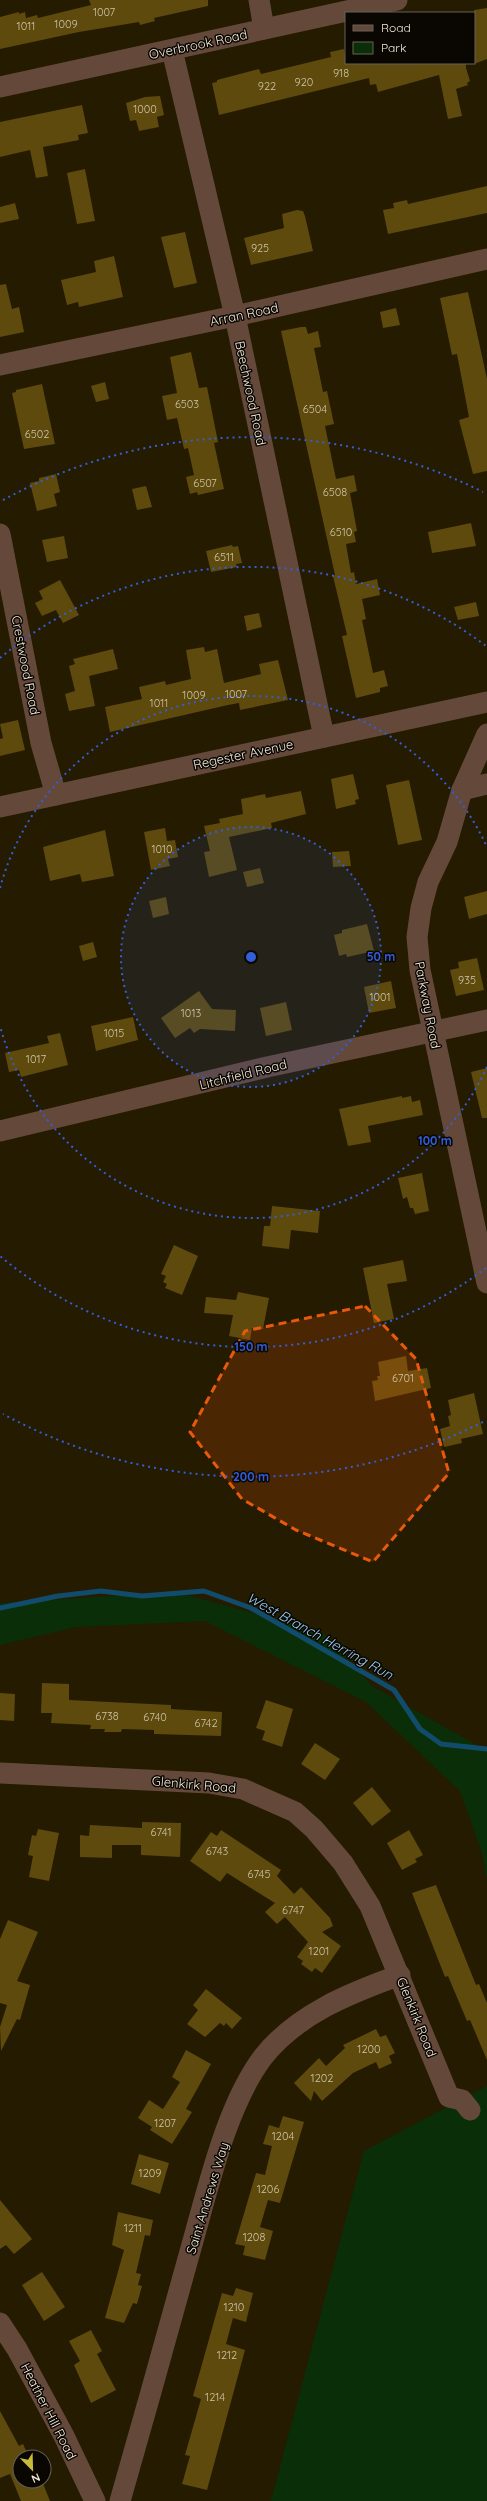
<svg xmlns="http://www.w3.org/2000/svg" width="487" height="2501" viewBox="0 0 487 2501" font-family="Quicksand,sans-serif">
<rect width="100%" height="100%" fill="#241b01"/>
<g fill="#0a2f08">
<path d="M175,1592L321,1631L372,1686L487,1751V1878L482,1853L460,1791L366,1702L205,1621L76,1627L0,1645V1603Z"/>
<path d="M487,2086V2501H271L364,2151Z"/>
</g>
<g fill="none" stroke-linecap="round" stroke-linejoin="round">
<path stroke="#124c6c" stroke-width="5" d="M0,1608L58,1596L101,1591L142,1596L204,1591L251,1608L394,1690L420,1729L441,1744L487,1749"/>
</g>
<g fill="#5e4a0d">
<path d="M89,0H208V6L154,18L155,21L140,25L139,22L79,32L0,49V17L19,12V14L25,12L26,18L37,15L38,18L91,5Z"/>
<path d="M487,8V59L474,64V10Z"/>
<path d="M344,49L346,63H466V68L470,81L467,83L468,85L456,89L462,116L448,119L439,75L378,92L376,84L370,85L369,78L219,115L212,83L217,82V80L259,69L261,74L331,57L330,52Z"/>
<path d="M160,96L164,115L157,117L159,127L139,131L136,120L130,121L126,103L145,97Z"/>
<path d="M82,105L88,133L78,135L79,140L43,147L48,176L36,178L30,150L0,157V122Z"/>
<path d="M85,169L95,221L77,224L67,173Z"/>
<path d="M487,186V213L388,234L383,210L394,208L393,203L407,200L408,204Z"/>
<path d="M15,203L19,219L0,223V207Z"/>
<path d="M297,210L303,211L305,216L313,251L251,265L244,238L284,228L282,214Z"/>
<path d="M185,232L197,283L174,288L161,237Z"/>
<path d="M114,256L123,297L79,307L78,302L67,305L61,280L96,272L94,261Z"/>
<path d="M6,284L12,309L19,307L24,332L0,337V285Z"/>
<path d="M468,292L487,379V471L473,474L459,420L469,417L457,354L452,355L440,298Z"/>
<path d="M396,308L400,325L383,328L380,312Z"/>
<path d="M301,327H306L308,334L318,331L321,347L314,348L323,392L327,391L334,424L325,426L336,479L354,475L357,491L350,493L357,531L354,532L356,542L346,544L351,573L354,572L356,584L377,579L380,595L362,599L366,619L362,620L373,673L384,670L388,686L380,688V692L356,698L342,636L347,635L333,576L335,575L281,331Z"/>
<path d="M191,352L199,388L207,387L218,442L214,443L224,489L198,495L197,492L190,494L186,477L194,475L188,448L184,449L177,418L167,420L162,396L177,393L170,357Z"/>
<path d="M105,382L109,399L96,402L91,386Z"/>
<path d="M42,384L55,444L24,449L12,393L16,392V390Z"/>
<path d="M56,474L60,492L54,494L57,506L37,511L30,483L39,481V478Z"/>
<path d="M146,486L152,507L137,510L132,489Z"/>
<path d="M471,523L476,546L432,553L428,532Z"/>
<path d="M64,536L68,558L47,562L42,540Z"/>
<path d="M232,545L233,547L238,546L242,563L236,564L237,567L211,572L206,551Z"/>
<path d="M60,580L79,615L63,623L56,610L42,616L35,603L43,599L39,591Z"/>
<path d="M476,602L479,616L458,620L454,607Z"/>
<path d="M259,613L262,627L247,631L244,616Z"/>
<path d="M204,647L205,652L217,649L224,683L261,674L259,664L278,660L288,700L240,710L239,703L228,705L110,732L105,707L142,699L139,687L165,681L166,685L191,679L186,650Z"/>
<path d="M113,649L118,669L89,676L95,706L69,711L65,694L75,691L69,666L75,664L73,659Z"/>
<path d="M18,720L25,750L0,756V739L3,738L0,724Z"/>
<path d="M353,774L359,799L355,800L356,804L336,809L331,779Z"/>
<path d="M409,780L422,840L398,845L386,785Z"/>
<path d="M301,791L306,814L271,823L272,828L229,837L237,870L209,877L204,852L210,851L204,826L220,823L219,819L243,814L241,799L265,794L266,798Z"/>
<path d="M165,828L167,841L175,840L178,857L168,859L170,866L151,870L144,832Z"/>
<path d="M105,830L114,876L82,882L80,874L50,881L43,847Z"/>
<path d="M349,851L351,866L333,867L332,852Z"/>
<path d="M260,868L264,883L247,887L243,872Z"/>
<path d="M487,891V914L469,919L464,897Z"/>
<path d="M166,897L169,914L153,918L149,901Z"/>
<path d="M367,924L374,951L347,957L346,954L339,956L334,935L342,933V930Z"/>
<path d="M93,942L97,957L83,961L79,946Z"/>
<path d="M477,958L484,990L456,996L450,970L459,968L458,962Z"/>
<path d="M391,981L396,1008L369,1013L364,987Z"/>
<path d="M199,991L212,1009L236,1010L235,1031L200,1029L194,1033L190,1028L175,1038L161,1018Z"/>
<path d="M286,1002L292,1030L266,1036L260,1008Z"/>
<path d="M133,1017L138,1040L96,1051L91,1026Z"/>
<path d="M60,1033L68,1065L21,1077L19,1070L9,1072L5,1053L49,1043L47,1036Z"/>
<path d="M487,1068V1118H482L471,1072Z"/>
<path d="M402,1096V1098L411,1096L412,1102L420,1100L423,1115L368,1126L371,1142L348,1146L339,1109Z"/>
<path d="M422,1173L429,1211L415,1214L413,1208H410L407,1197L403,1199L398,1178Z"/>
<path d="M272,1206L320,1211L318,1233L291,1230L289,1249L262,1246L264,1226H270Z"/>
<path d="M174,1245L198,1256L182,1295L165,1288L167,1284L163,1282L166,1276L161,1274Z"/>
<path d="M403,1260L407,1281L387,1284L394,1319L374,1323L363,1268Z"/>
<path d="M238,1292L269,1298L263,1329L252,1328L250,1340L229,1336L233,1315L204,1313L206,1297L236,1300Z"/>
<path d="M406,1356L408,1371L427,1368L431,1388L375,1401L372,1381L378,1380L377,1376H380L378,1362Z"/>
<path d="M474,1393L483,1434L461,1439L462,1443L444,1447L440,1429L450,1426L448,1416L451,1415L448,1400Z"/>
<path d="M42,1683L69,1684V1700L171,1705V1709L222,1712L221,1736L154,1734V1730L122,1729L121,1732H104L105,1729H90L91,1725L51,1723L52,1713H41Z"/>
<path d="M0,1693L15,1694L14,1721L0,1720Z"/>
<path d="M266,1700L293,1709L282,1747L262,1740L265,1731L256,1728Z"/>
<path d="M315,1743L340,1759L325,1780L301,1764Z"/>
<path d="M372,1787L391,1811L372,1826L353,1803Z"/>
<path d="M142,1822L181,1823L180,1857L141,1855V1845H112V1858L80,1857V1835L89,1836L90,1825L142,1828Z"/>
<path d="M38,1829L59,1833L49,1881L29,1877L33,1856L28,1855L32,1835L36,1836Z"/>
<path d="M221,1830L281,1870L277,1876L294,1894L301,1887L330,1918L333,1926L322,1932L341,1946L322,1973L315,1968L312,1972L301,1964L303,1961L297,1957L308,1942L285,1917L277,1924L265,1912L275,1903L227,1873L220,1882L190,1861L211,1832L217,1836Z"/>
<path d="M409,1830L423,1855L415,1859L417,1862L402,1870L387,1843Z"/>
<path d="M436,1885L476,1985L479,1984L487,2003V2060L470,2020L467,2021L448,1976L445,1977L412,1893Z"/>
<path d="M8,1920L38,1932L17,1981L30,1985L20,2020L17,2019L1,2051L0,2027L7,2005L0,2003V1939Z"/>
<path d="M206,1989L242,2018L232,2029L226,2023L224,2026L220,2023L205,2037L187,2024L198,2010L193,2005Z"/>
<path d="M376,2029L380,2037L386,2035L395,2053L389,2056L392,2063L379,2069L376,2062L353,2073L322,2101L314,2091L311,2101L294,2083L319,2058L326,2066L345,2048L343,2045Z"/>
<path d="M186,2050L211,2064L186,2109L192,2112L172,2144L150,2130L152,2127L138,2118L149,2100L163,2109L180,2082L172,2077Z"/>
<path d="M283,2116L304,2122L280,2203L268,2200L260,2227L273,2231L265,2260L243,2255L245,2246L235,2244L256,2173L265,2175L272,2146L263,2144L269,2125L279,2128Z"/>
<path d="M139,2154L169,2163L160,2194L131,2184Z"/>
<path d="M0,2200L32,2239L14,2254L6,2245L0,2249Z"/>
<path d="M118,2212L153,2220L150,2236L145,2235L136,2273L141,2274L138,2285L142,2286L137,2304L133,2303L124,2323L105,2318L124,2250L112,2245Z"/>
<path d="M42,2272L65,2307L44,2321L22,2285Z"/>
<path d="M236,2288L253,2293L246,2322L233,2318L226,2344L245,2350L207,2490L182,2484L190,2456L185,2455L201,2399L193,2396L222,2293L233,2296Z"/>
<path d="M91,2330L102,2351L97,2354L116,2390L91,2403L74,2365L80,2361L69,2341Z"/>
<path d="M0,2411L19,2446L23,2444L29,2457H20V2481H42L50,2501H21L10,2474L0,2478Z"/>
</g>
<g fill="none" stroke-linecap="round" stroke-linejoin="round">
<g stroke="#64493b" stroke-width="21">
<path d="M259,0L264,29"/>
<path d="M172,50L235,316L324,737"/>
<path d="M0,87L397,0"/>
<path d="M0,365L235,316L487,259"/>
<path d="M0,534L41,743L56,795"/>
<path d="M487,734L462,790L447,842L428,882L421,908L417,937L420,970L487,1283"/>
<path d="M462,790L487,784"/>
<path d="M0,807L487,702"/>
<path d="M0,1131L267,1067L487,1020"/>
<path d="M0,1773L209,1783L243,1789L295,1812L314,1829L343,1863L370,1906L449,2097L462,2100L470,2110"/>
<path d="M0,2323L17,2349L64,2436L95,2501"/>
<path d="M120,2501C144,2417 168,2332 191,2248C208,2189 226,2106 263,2057C297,2014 350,1993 400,1975"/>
</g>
</g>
<path fill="#e8590c" fill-opacity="0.2" stroke="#e8590c" stroke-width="3" stroke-dasharray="8 5" stroke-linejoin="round" d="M365,1306L416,1359L449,1473L373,1562L296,1530L242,1499L190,1432L245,1331Z"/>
<circle cx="251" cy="957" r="130" fill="#325ed8" fill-opacity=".12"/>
<g fill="none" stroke="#325ed8" stroke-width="2" stroke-dasharray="2 4">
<circle cx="251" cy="957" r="130"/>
<path d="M487 1067A260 260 0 0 1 0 1026M0 888A260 260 0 0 1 487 847"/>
<path d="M486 1268A390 390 0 0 1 0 1256M0 658A390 390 0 0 1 486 646"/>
<path d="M483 1422A520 520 0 0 1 3 1414M3 500A520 520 0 0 1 483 492"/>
</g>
<g text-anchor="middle" stroke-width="3" stroke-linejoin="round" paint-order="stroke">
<g font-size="11" fill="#cdc3a8">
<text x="104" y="16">1007</text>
<text x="66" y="28">1009</text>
<text x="26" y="30">1011</text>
<text x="341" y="77">918</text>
<text x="304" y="86">920</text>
<text x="267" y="90">922</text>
<text x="145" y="113">1000</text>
<text x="260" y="252">925</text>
<text x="187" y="408">6503</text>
<text x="315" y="413">6504</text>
<text x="37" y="438">6502</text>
<text x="205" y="487">6507</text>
<text x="335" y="496">6508</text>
<text x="341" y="536">6510</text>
<text x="224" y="561">6511</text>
<text x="236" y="698">1007</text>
<text x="194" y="699">1009</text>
<text x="159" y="707">1011</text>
<text x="162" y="853">1010</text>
<text x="467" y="984">935</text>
<text x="380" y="1001">1001</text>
<text x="191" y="1017">1013</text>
<text x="114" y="1037">1015</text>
<text x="36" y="1063">1017</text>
<text x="403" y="1382">6701</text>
<text x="107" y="1720">6738</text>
<text x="155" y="1721">6740</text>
<text x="206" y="1727">6742</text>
<text x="161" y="1836">6741</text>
<text x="217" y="1855">6743</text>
<text x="259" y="1878">6745</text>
<text x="293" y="1914">6747</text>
<text x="319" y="1955">1201</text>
<text x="369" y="2053">1200</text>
<text x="322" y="2082">1202</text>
<text x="165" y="2127">1207</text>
<text x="283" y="2140">1204</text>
<text x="150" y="2177">1209</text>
<text x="268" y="2193">1206</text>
<text x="133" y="2232">1211</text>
<text x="254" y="2241">1208</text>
<text x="234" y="2311">1210</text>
<text x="227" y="2359">1212</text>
<text x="215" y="2401">1214</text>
</g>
<g font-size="13" fill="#f2ebdc" stroke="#0a0601">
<text transform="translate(198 44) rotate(-12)" y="5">Overbrook Road</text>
<text transform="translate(244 314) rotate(-12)" y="5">Arran Road</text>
<text transform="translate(251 393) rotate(78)" y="5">Beechwood Road</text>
<text transform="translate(26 665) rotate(79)" y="5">Crestwood Road</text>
<text transform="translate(243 754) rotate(-12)" y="5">Regester Avenue</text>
<text transform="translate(428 1005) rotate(79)" y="5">Parkway Road</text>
<text transform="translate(243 1074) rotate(-14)" y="5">Litchfield Road</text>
<text transform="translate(194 1784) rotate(5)" y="5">Glenkirk Road</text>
<text transform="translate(417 2017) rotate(68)" y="5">Glenkirk Road</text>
<text transform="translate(207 2198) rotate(-73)" y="5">Saint Andrews Way</text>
<text transform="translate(49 2411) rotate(63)" y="5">Heather Hill Road</text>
</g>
<g font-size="14" font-style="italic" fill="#95ccf1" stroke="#0a0601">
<text transform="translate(320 1636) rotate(29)" y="5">West Branch Herring Run</text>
</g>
</g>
<circle cx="251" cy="957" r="6" fill="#325ed8" stroke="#0a0601" stroke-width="2"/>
<g font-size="12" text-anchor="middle" font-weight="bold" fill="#325ed8" stroke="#0a0601" stroke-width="3" stroke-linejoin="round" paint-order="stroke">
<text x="381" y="961">50 m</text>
<text x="435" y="1145">100 m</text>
<text x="251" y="1351">150 m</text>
<text x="251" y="1481">200 m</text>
</g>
<rect x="345" y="12" width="130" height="52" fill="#0a0601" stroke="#676259"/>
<rect x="353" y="25" width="20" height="6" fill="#64493b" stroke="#676259"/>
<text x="381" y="32" font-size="12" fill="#f2ebdc">Road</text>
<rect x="353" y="42" width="20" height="12" fill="#0a2f08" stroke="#676259"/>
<text x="381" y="52" font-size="12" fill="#f2ebdc">Park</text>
<g transform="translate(32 2469) rotate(157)"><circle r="19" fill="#0a0601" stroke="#676259"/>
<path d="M0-3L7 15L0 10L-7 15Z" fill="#c8bb3b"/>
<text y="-6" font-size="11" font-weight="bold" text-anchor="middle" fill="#f2ebdc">N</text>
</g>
</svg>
